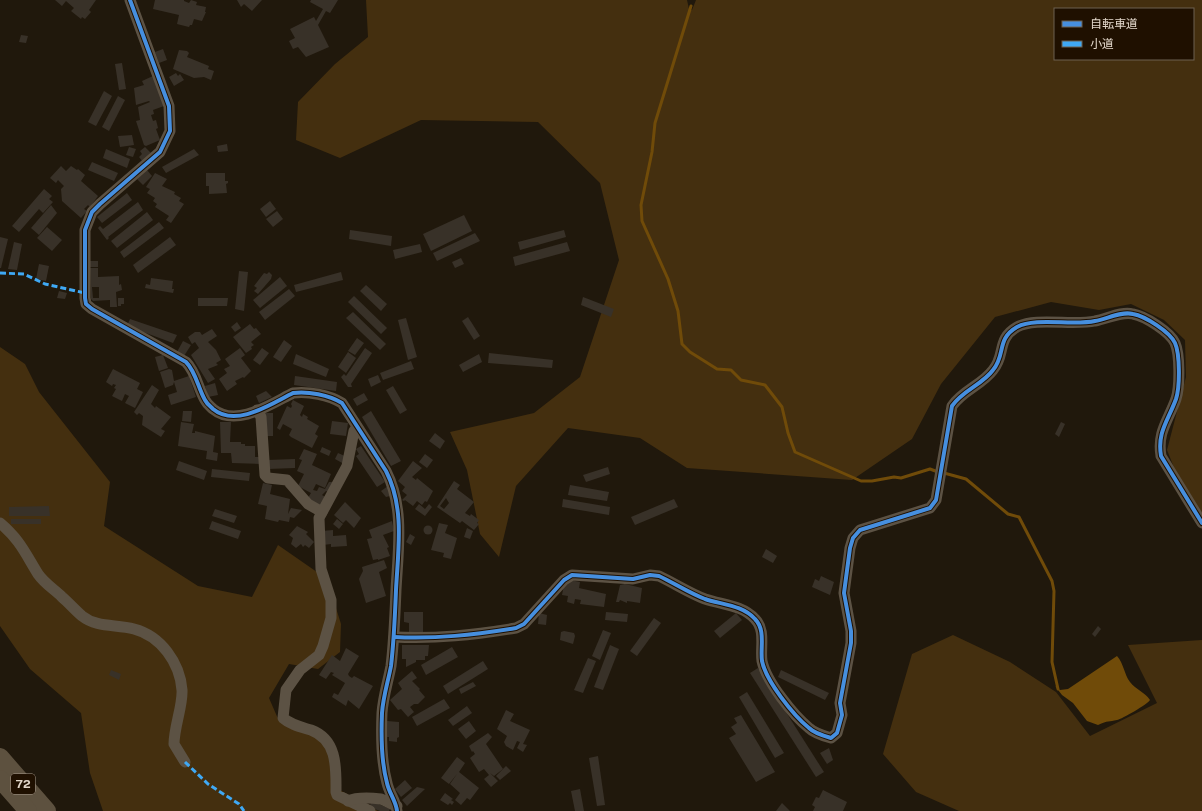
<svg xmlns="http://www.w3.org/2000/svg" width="1202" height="811" viewBox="0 0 1202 811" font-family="'Public Sans','Noto Sans JP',sans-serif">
<rect width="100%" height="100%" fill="#20180c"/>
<g fill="#442f0f" fill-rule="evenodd">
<path d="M366,0H687L689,9L692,10L696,0H1202V516L1183,490L1167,450L1186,377L1185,340L1164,320L1131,304L1099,310L1051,302L995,317L941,384L912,439L852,480L687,468L640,438L568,428L516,486L499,557L480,534L467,470L450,432L534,413L580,377L619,260L600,183L538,122L421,120L340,158L296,140L298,102L335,64L368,37ZM1055,9H1193V59H1055Z"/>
<path d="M0,347L25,364L39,392L110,482L104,526L198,586L252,597L278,545L327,579L341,624L340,652L318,669L289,664L269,698L279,721L311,730L329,748L338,789L378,811H103L90,773L81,713L30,669L0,626Z"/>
<path d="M953,635L1010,662L1056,692L1090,736L1157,703L1128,645L1202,640V811H959L916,792L883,754L912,654Z"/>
</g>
<path fill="#704b09" d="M1117,656C1124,664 1124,674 1130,682C1136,690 1145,692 1150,700C1148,704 1122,719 1117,720C1109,722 1108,720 1098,725L1087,721L1073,703L1062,695L1055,686L1060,690L1068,689Z"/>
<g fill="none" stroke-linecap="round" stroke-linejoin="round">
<g stroke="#704b09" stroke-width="3">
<path d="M691,6L655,123L652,152L641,205L642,221L668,279L678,311L682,344L690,352L717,369L731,370L741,380L765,385L782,407L788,433L795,452L861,481H872L894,477L901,478L930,469L938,472"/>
<path d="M944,473L966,479L1008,514L1019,517L1052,581L1054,591L1052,662L1058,689"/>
</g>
</g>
<g fill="#383128" fill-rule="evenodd">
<path d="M55,0H96L89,10L91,12L85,19L82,17L81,19L71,11L74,8L66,1L62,6Z"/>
<path d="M155,0H184V1L189,3L191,0L197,2L196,5L206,7L205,12H206L202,21L194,19L192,25H190L189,27L177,24L179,15L153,9Z"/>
<path d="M237,0H262L252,11L244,4L241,7Z"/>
<path d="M311,0H338L330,13L326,11L318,25L329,47L306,57L298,47L293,49L289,41L295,38L290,29L314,17L316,21L323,9L310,2Z"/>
<path d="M21,35L28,36L26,43L19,42Z"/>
<path d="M163,49L167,60L159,63L155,52Z"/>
<path d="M179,50L187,51L189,53L187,57L209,66L208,69L214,71L211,80L204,77L194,78L173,69Z"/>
<path d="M122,63L126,89L119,90L115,64Z"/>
<path d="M176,73L178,76L180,74L184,80L174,86L169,77Z"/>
<path d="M153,76L164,106L153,110L154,114L151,115L153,121L156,120L158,128L156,129L160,140L146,146L144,145L136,121L140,120L138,107L150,102L149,101L136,105L134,88L144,85L142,81Z"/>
<path d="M104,91L112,96L96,126L88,122Z"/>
<path d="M118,96L125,100L109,131L102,127Z"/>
<path d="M132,135L134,145L120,147L118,136Z"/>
<path d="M227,144L228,151L218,152L217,146Z"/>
<path d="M129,147L136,149L133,157L126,155Z"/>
<path d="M145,147L152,154L143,162L139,157L142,154L140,151Z"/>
<path d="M106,149L130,159L127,168L103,158Z"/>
<path d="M194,149L199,155L166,173L162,167Z"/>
<path d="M92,162L118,173L114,181L88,170Z"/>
<path d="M61,166L66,171L71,166L77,170L78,169L85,175L81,181L98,196L90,207L88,205L84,209L87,211L81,218L62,201L61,189L64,186L58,180L56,183L50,178Z"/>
<path d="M147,170L152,176L143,185L137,179Z"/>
<path d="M155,173L167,179L162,186L175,192L174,194L181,198L179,201L184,204L171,223L166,220L169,216L155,207L157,204L153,201L155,198L147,193L150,189L146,187Z"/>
<path d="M206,173H225V181H228V183L226,184L227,193L209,194V186H206Z"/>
<path d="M44,189L52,196L49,199L53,202L43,213L39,209L19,232L12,226Z"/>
<path d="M127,193L132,200L102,223L97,217Z"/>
<path d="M270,201L276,209L266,217L260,209Z"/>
<path d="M138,202L143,210L108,237L109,238L107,240L98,228L100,226L103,229Z"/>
<path d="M51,205L57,213L39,235L31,228Z"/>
<path d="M277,211L283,219L273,227L266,219Z"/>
<path d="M147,212L153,220L117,248L111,241Z"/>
<path d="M464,215L472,231L431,251L423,234Z"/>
<path d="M159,222L164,228L124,258L120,252Z"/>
<path d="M47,227L62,240L52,251L37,238Z"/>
<path d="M350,230L392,236L391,246L349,239Z"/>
<path d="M564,230L566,237L520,250L518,242Z"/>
<path d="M475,233L480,241L437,261L433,253Z"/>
<path d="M0,237L8,239L1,268H0Z"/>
<path d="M170,237L176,245L138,273L133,265Z"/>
<path d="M14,242L22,244L17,270L8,269Z"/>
<path d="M567,242L570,251L515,266L513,257Z"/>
<path d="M420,244L422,252L395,259L393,250Z"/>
<path d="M461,258L464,264L455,268L452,262Z"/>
<rect x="90" y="261" width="8" height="6"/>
<path d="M39,264L49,266L46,281L36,279Z"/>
<path d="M90,268H98V277L119,276V285L121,284L122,290L116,292L117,307H110V300L93,301L91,299ZM92,287H99V298H93Z"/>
<path d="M239,271L248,272L244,311L235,309Z"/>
<path d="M269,272L272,275L271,279L258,294L254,291L257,288L254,286L264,273L267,274Z"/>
<path d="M341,272L343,280L296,292L294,285Z"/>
<path d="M280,277L287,286L260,308L253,300Z"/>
<path d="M151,278L173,281L172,289H174L173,293L145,288L146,284L150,285Z"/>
<path d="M366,285L387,304L381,311L360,291Z"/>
<path d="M289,289L295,296L265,320L259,312Z"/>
<path d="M59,291L67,293L65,299L57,298Z"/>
<path d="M354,296L387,328L381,334L348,302Z"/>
<path d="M583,297L614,309L611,317L581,305Z"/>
<path d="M118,298H124V304H121V306H118Z"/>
<path d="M198,298H228L227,306H198Z"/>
<path d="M353,312L386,344L380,350L346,318Z"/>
<path d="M468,317L480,336L474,340L462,321Z"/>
<path d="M406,318L417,357L408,360L398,320Z"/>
<path d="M130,319L177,335L173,343L127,326Z"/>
<path d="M237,322L241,328L235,332L231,327Z"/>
<path d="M250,324L254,329L256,328L261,334L251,342L254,345L251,347L252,349L246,353L233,337Z"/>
<path d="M212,329L217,336L208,342L216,350L221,360L216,363L218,365L208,369L215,379L208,383L191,355L199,348L195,342L192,344L188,337L195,332H200L202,335Z"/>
<path d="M357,338L364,343L355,355L348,351Z"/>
<path d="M284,340L292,346L281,362L273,357Z"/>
<path d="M183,341L191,345L184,356L177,352Z"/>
<path d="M240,348L245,355L241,358L251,371L244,378L243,377L235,381L237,384L227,391L219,379L227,373L224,369L230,366L225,359Z"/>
<path d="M262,348L269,353L260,365L253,360Z"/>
<path d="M365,348L372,353L351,384L352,387H348L341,377L344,374L346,376Z"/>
<path d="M348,352L356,358L346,373L338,367Z"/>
<path d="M489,353L553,360L552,368L488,363Z"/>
<path d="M296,354L329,369L326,377L293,364Z"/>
<path d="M479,354L482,362L463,372L459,365Z"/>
<path d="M163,355L168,368L159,371L155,357Z"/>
<path d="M411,361L414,369L383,380L380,373Z"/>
<path d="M113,369L140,383L137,389L143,392L135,408L125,403L129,396L125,394L122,401L112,396L116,389L114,388L116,385L113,384L112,386L106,382Z"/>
<path d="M169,369L172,370L174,381L189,376L196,397L171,405L168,395L177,392L174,382L173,385L165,388L160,372Z"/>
<path d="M378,375L381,382L371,387L368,379Z"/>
<path d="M295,376L337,382L336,391L294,385Z"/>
<path d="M215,383L218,395L208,397L205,386Z"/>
<path d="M152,385L159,390L151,404L155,408L156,406L171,417L161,429L165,431L161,437L142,425L143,416L139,413L137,415L134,412Z"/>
<path d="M393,386L407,410L400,414L386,390Z"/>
<path d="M266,391L272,397L259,403L256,396Z"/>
<path d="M364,393L368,400L357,406L353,399Z"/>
<path d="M293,400L304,406L300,415L302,417L303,414L308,417L307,419L319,426L315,434L318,436L312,448L291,437L289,435L292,429L283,424L280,430L277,428L287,406L291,408L292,406L291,404Z"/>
<path d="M183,411H192L191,422L182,421Z"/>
<path d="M371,411L401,461L391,466L362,417Z"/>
<path d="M264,413H273V436H265Z"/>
<path d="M332,421L348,423L346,436L330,434Z"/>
<path d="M181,422L194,424L192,433H195V431L215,436L213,452L218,453L217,461L206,459L207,451L178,446Z"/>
<path d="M220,422H231L230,442H241V444H245V446H255V457H260L261,464L232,463L231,453H221Z"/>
<path d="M1061,422L1065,424L1059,437L1055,434Z"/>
<path d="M435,433L445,441L440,449L429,441Z"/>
<path d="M361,446L385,482L377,487L356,456L359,454L356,449Z"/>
<path d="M322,447L331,451L329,456L320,452Z"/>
<path d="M304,449L317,454L312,465L331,474L325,488L316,484L313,490L317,491L319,487L325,489L329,482H336L330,493L326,491L322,495L327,498L322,507L308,498L311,493L298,486L304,474L297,471L302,460L299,459Z"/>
<path d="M338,453L347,457L344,464L335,459Z"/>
<path d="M425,454L433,460L427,468L419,462Z"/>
<path d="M295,459V468L268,469L267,460Z"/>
<path d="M179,461L207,471L204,480L176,470Z"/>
<path d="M413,461L422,468L412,477L416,480L417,478L433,491L427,502L425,501L422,505L417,501L413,506L405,500L404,501L402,500L407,495L402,491L405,487L398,481Z"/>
<path d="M608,467L610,474L586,482L583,475Z"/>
<path d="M212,469L250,473L249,481L211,477Z"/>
<path d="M454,481L460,485L457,489L474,502L465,513L470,516L471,514L479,520L477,523L479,524L474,530L462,521L460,523L437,507ZM446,498L449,503L444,509L440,506Z"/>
<path d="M263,483L272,485L270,494L290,499L288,514L291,508L302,510L294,518L290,517L289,522L279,520L278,522L265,519L267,506L258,504Z"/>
<path d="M570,485L609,492L607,501L568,495Z"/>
<path d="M388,486L390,496L386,497L381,491Z"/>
<path d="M563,499L610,507L609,515L562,507Z"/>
<path d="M674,499L678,507L635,525L631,517Z"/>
<path d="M345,502L361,518L354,528L346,520L343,523L334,515Z"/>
<path d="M419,504L425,509L429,504L432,507L425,516L415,509Z"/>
<path d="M49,506L50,516H9V507Z"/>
<path d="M215,509L237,516L234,523L212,516Z"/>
<rect x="11" y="519" width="30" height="5"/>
<path d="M337,519L343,524L339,529L333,524Z"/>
<path d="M212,521L241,531L238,539L209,529Z"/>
<path d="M392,521L394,531L383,535L389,547L387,548L390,556L378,560V559L373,560L367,539L372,538L369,530Z"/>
<path d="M439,523L448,525L445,533L457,538L451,559L443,557L444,553L431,550Z"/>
<circle cx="428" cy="530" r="4.5"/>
<path d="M297,526L308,532L306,534L314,542L309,548L305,545L303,547L301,544L296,548L291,544L293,538L289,535Z"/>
<path d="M467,528L473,531L470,539L464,537Z"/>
<path d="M333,530V536L346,535L347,546L331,547V544L323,545L322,531Z"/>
<path d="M410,534L415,537L411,545L406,542Z"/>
<path d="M766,549L777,556L773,563L762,557Z"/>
<path d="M384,560L387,568L379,572L386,596L366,603L359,579L363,571L362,567Z"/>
<path d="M821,576L834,582L830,595L812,587L815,579L819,581Z"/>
<path d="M570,580L580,582L579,588L606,594L604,607L580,604L581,600L575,599L574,604L567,602L568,596L562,595L564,585Z"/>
<path d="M625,584L642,588L640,603L627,601V603L620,600L619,602H616L620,585Z"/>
<path d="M404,612H423V635H409V623L404,622Z"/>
<path d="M606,612L628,614L627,622L605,620Z"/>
<path d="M539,613L547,615L546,625L538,624Z"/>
<path d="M736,613L742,620L720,638L714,631Z"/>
<path d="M654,618L661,623L637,656L630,651Z"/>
<path d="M1098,626L1101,629L1095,637L1092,634Z"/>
<path d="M603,630L611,633L600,660L592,656Z"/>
<path d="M564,631L574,633L575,636L573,644L560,640L561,632Z"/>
<path d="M402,645H429L428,656H425V660H416V662L406,667V659H402Z"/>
<path d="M610,645L619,649L603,690L594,687Z"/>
<path d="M452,647L458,657L426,675L421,665Z"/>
<path d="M346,648L359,656L348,674L349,676L352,678L354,676L373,686L359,709L348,700L346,706L332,697L334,693L338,695L345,683L332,675L334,673L331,672L326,679L319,675L332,655L340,661Z"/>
<path d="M588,658L596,661L583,693L574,690Z"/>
<path d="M483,661L488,669L448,694L443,686Z"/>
<path d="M758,668L824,772L816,777L750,673Z"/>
<path d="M111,670L121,674L119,680L109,675Z"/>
<path d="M781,670L829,693L825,700L778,677Z"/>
<path d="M412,671L417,678L412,681L420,689L419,690L425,697L418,704H414L410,707L414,712L408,717L401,709L398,710L390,700L402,689L398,683Z"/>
<path d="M473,682L476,686L461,694L459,689Z"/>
<path d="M747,692L784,753L775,758L739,697Z"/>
<path d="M444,699L450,708L417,726L412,717Z"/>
<path d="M467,706L472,713L453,726L448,720Z"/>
<path d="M506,710L514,714L510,721L530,730L523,744L527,745L523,752L517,748L520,742L517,741L513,750L506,746L504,742L507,736L497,729Z"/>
<path d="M741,715L775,772L756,782L729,738L736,734L731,727L737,723L734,718Z"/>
<path d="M387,721L399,722V737L397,738V742L389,741V737H387Z"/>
<path d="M469,721L476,731L466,739L458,729Z"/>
<path d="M488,733L492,737L486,744L503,769L494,776L490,773L498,781L491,787L484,779L489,775L484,769L479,772L470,758L475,754L473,751L472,752L469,746Z"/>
<path d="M829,748L833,760L827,764L820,753Z"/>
<path d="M598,756L605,805L597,806L589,758Z"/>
<path d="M457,757L465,763L459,772L479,788L470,800L467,798L461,805L455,800L460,793L450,784L457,774L449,784L441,778Z"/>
<path d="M506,766L511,771L500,780L496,776Z"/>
<path d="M405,780L412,788L401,797L395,789Z"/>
<path d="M417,787L425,789L407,806L402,800Z"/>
<path d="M580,789L584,811H575L571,791Z"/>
<path d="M823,790L847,802L843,811H813L815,807L812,805L816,797L819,798Z"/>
<path d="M445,793L453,799L451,800L454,802L452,805L450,803L448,805L440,800Z"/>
<path d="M372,801L390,809L389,811H380L369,807Z"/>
<path d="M782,803L790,811H776Z"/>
</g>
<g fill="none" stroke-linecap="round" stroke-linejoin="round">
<g stroke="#5c5244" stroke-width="11">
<path d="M130,0L169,106L170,131L160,152L100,204L92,212L85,230V298L86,304L92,309L186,362C196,372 198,388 205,400C207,404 210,406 213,409C236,428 271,404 293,393C308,391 329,395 342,403L386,471C405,508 398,550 396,590C395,615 394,641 391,666C388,682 383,697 382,713C381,736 381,761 387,783C389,793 396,801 397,811"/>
<path d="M257,410L261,417L265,475L268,478L287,480L308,504L322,512"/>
<path d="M357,427L354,431L347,466L319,518L321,569L331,600V618L323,646L319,655L300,670L286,690L283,718C291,725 301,727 311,730C338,740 336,769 336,792L337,795L370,811"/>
<path d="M0,523C20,540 25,553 38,574C45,584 54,589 62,597C69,603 75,610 82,616C97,628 116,624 134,629C161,636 180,663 182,690C183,705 174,727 174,744L185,762"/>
<path d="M394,637C437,639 473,635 516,628L524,624L564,580L572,575L633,579L650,575L659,576C674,583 689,593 705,599C723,605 742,605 755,619C766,630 760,648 762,661C766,681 793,715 809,728C814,733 824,736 831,738L837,733L842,715L840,703L851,643V631L844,593L850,548L853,538L860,530L930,508L936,500L952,406C963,390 982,385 993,370C1006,355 996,339 1017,327C1036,317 1073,326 1095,321C1107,319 1121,311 1133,314C1145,316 1170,332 1175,343C1180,354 1180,387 1176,399C1168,421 1157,432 1161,456L1202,523"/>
<path d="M348,801C357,797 372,798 381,799C387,801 391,805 397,806"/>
</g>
<g stroke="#5d513f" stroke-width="18">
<path d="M0,757L47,811"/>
<path d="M0,779L28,811"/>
</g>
<g stroke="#3fa9f5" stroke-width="3" stroke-dasharray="6 3" stroke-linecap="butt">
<path d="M0,273L24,274L45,284L85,293"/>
<path d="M185,762L208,784L239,804L244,811"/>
</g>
<g stroke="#1f1000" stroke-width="6">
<g id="cycleway">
<path d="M130,0L169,106L170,131L160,152L100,204L92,212L85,230V298L86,304L92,309L186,362C196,372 198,388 205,400C207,404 210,406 213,409C236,428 271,404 293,393C308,391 329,395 342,403L386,471C405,508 398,550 396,590C395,615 394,641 391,666C388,682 383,697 382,713C381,736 381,761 387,783C389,793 396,801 397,811"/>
<path d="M394,637C437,639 473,635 516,628L524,624L564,580L572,575L633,579L650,575L659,576C674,583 689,593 705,599C723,605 742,605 755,619C766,630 760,648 762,661C766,681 793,715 809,728C814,733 824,736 831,738L837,733L842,715L840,703L851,643V631L844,593L850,548L853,538L860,530L930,508L936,500L952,406C963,390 982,385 993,370C1006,355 996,339 1017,327C1036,317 1073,326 1095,321C1107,319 1121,311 1133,314C1145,316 1170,332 1175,343C1180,354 1180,387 1176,399C1168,421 1157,432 1161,456L1202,523"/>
</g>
</g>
<use href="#cycleway" stroke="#468fdf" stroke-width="4"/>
</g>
<g text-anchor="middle" stroke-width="3" stroke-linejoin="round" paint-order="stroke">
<rect fill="#1f1000" stroke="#a89b8d" stroke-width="1" x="11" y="774" width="24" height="20" rx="3"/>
<g font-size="12" font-weight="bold" fill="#e2d7ca">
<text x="23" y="788">72</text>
</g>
</g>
<rect x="1054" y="8" width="140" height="52" fill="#1f1000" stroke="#6d6051"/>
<rect x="1062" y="21" width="20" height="6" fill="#468fdf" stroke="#6d6051"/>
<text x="1090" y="28" font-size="12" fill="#e2d7ca">自転車道</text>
<rect x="1062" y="41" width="20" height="6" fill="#3fa9f5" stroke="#6d6051"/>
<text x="1090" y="48" font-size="12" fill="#e2d7ca">小道</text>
</svg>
